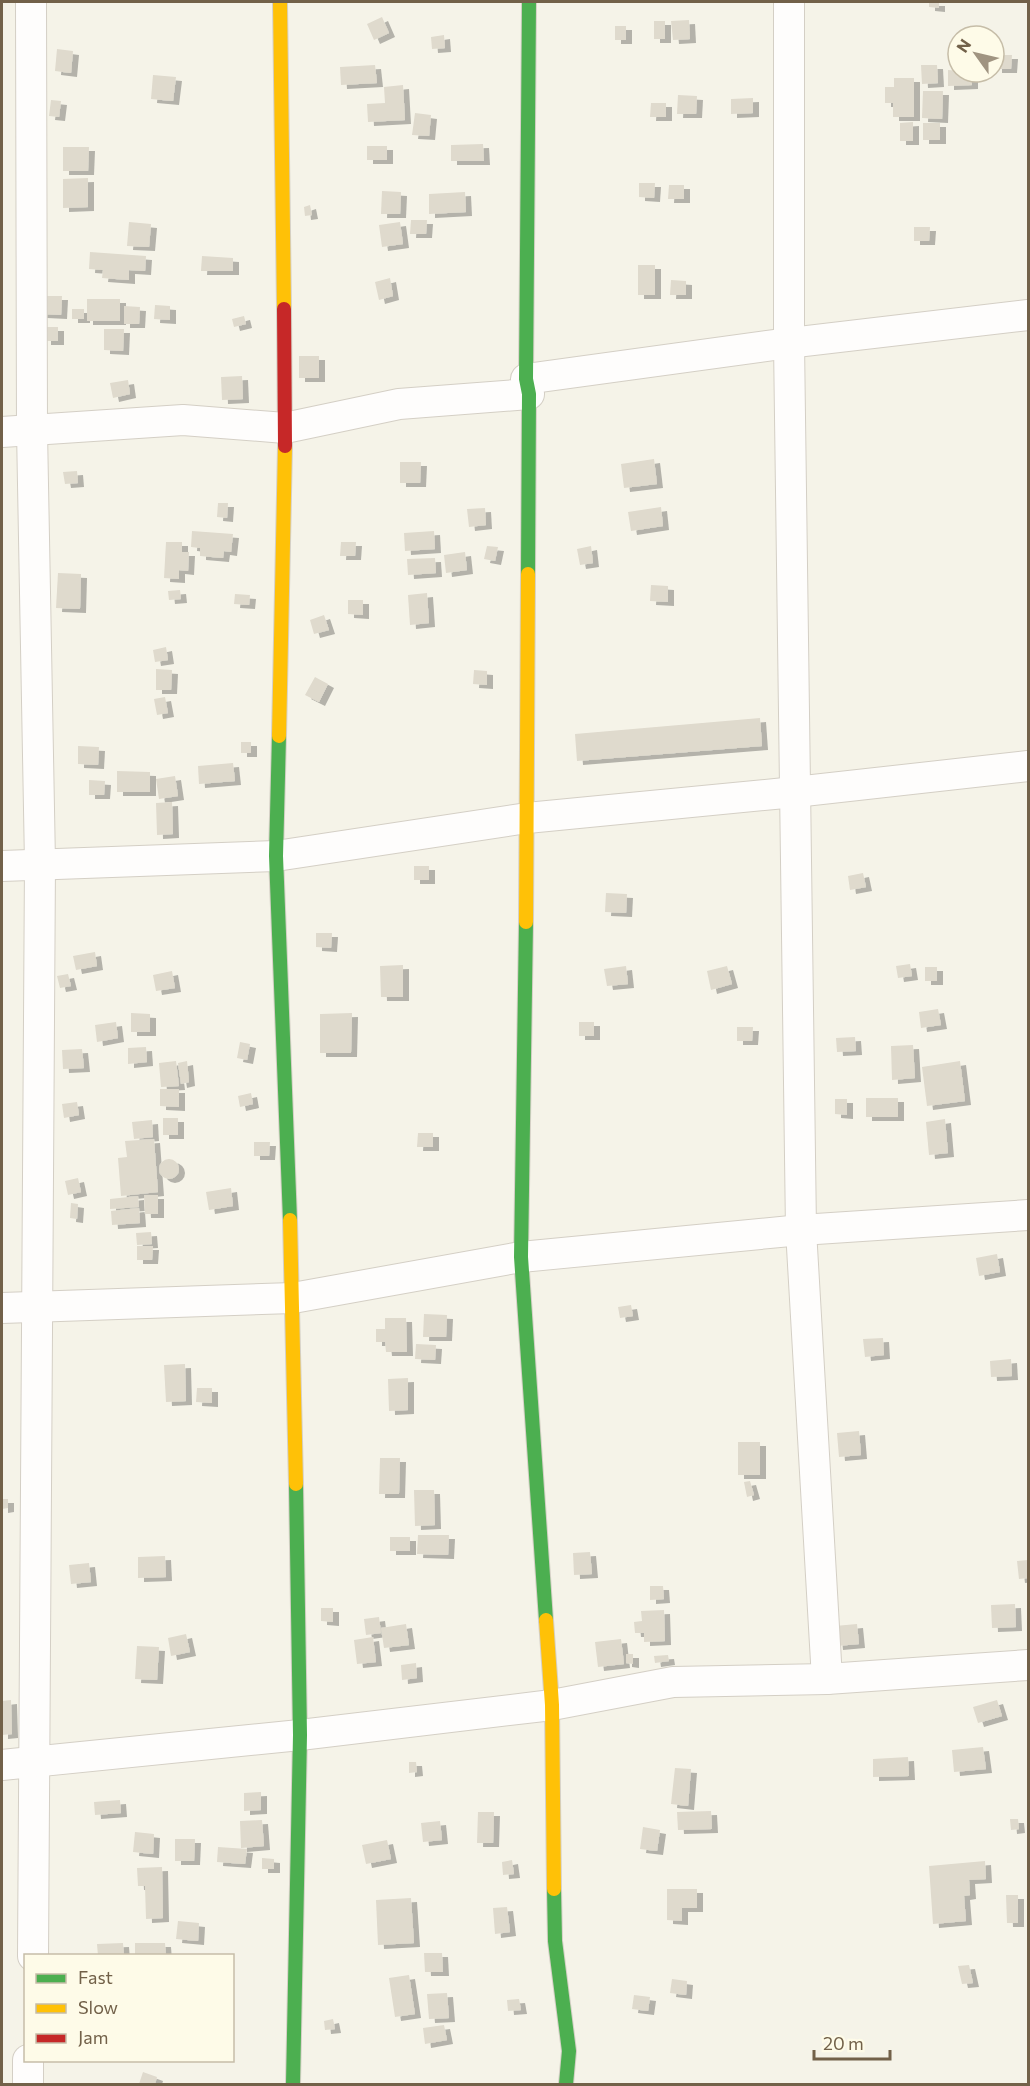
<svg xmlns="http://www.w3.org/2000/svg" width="1030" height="2086" viewBox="0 0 1030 2086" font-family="Commissioner,sans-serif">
<defs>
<filter id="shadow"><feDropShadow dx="6" dy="4" stdDeviation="0" flood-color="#0004"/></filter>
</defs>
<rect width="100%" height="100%" fill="#f5f3e8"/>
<g fill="#dfdacd" filter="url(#shadow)">
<path d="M929,2H939V8L929,7Z"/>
<path d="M382,17L389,33L374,40L367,24Z"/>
<path d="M689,20L690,39L673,40L671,21Z"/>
<rect x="654" y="21" width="11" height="18"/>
<rect x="615" y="26" width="11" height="14"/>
<path d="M444,35L445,48L432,49L431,37Z"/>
<path d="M57,49L73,51L71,73L55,71Z"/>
<path d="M996,55H1012L1011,69H996Z"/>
<path d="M375,65L377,83L341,85L340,67Z"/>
<path d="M921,65H937L938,83L922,84Z"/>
<path d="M948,70L972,72V85L948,86Z"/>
<path d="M153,75L176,77L173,101L151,99Z"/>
<path d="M894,78H914V117H893V103H885V87H894Z"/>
<path d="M403,85L405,120L368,122L367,104L385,103L384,87Z"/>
<path d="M923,91H943L942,119L922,118Z"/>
<path d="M678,95L697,96L696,114H677Z"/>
<path d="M753,98V113L731,114V99Z"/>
<path d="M51,100L61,101L59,117L49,116Z"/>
<path d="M651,103H666V117H650Z"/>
<path d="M415,113L431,115L429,136L412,135Z"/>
<path d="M913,122V141H900V123Z"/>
<rect x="923" y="123" width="17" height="17"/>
<path d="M483,144L484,161H451V145Z"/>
<rect x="367" y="146" width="20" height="14"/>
<path d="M63,147H89L88,171H63Z"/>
<path d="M88,178V207L63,208V179Z"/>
<path d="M639,183H655L654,198L639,197Z"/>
<path d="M669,185H684V199H668Z"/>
<path d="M382,191L401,192L400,214H381Z"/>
<path d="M465,192L466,212L429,214V194Z"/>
<path d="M310,205L312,215L305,216L304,207Z"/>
<path d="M411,220H427L426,234H410Z"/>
<path d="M129,222L151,224L149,247L127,246Z"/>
<path d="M400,222L403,244L382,247L379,225Z"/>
<path d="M914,227H930L929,241H914Z"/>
<path d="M90,252L146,256L145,271L129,270V280L102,278L103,270L89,269Z"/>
<path d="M202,256L233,258V271H201Z"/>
<rect x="638" y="265" width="17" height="30"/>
<path d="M390,278L393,296L379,300L375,282Z"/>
<path d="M671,280L686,281V295H670Z"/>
<path d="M42,296H62L61,315L41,314Z"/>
<rect x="87" y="299" width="33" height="22"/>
<path d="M155,305L170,306V320L154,319Z"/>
<path d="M124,306L140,307L139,324H124Z"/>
<rect x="72" y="309" width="12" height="10"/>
<path d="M244,316L246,324L234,327L232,319Z"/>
<rect x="45" y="327" width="13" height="14"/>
<path d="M104,329H124L123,351L104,350Z"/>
<rect x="299" y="356" width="20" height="22"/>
<path d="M242,376L243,399L222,400L221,377Z"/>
<path d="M128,380L130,394L113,398L110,383Z"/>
<path d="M654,459L657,484L624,488L621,464Z"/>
<path d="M400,462H421L420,483H400Z"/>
<path d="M77,471L78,483L65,484L63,472Z"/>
<path d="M218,503H228L227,518L217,517Z"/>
<path d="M661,507L663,526L631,531L628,512Z"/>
<path d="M485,508L486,525L469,527L467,509Z"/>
<path d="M192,531L233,534L231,552L224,551L223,558L200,556V548L191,547Z"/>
<path d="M434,531L435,549L405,551L404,533Z"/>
<path d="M166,542H182V552H189L188,571L179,570V579L164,578Z"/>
<path d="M341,542H356L355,556H340Z"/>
<path d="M487,546L498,547L495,561L484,559Z"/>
<path d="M591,546L593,563L580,565L577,549Z"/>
<path d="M465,552L467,570L446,573L444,555Z"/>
<path d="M435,558L436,573L408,575L407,559Z"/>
<path d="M58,573L81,574L80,609L56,608Z"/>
<path d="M651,585L668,586V602L650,601Z"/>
<path d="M180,590L181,599L169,600L168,591Z"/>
<path d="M427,593L429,623L410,625L408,595Z"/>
<path d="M235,594L250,595L249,605L234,604Z"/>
<path d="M348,600H363V615L348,614Z"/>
<path d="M324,615L329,630L314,634L310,620Z"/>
<path d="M166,647L168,660L155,662L153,650Z"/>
<path d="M156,669L172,670L171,690H156Z"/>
<path d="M474,670L487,671V685L473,684Z"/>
<path d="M315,677L328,684L319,702L305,695Z"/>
<path d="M165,697L168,713L157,715L154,699Z"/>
<path d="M760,718L762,746L577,761L575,734Z"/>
<rect x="241" y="742" width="10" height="11"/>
<path d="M78,746L99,747L98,765L78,764Z"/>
<path d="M233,763L235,781L199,784L198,766Z"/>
<path d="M117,771L150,772V792H117Z"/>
<path d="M175,776L178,796L159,799L156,779Z"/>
<path d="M89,780L105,781L104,795H89Z"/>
<path d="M172,802L173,834L157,835L156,803Z"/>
<rect x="414" y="866" width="15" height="14"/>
<path d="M863,873L866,887L850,890L848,876Z"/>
<path d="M606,893L627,894L626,913L605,912Z"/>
<path d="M316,933H332L331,948L316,947Z"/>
<path d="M95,952L97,966L76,970L73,956Z"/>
<path d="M910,964L912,976L898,978L896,966Z"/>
<path d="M403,965V997H381L380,966Z"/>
<path d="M626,966L628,984L607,986L604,969Z"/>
<path d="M727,966L732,984L711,990L707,971Z"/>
<rect x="925" y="967" width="12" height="14"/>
<path d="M172,971L175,988L156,991L153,975Z"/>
<path d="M68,974L71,986L60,988L57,976Z"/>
<path d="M938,1009L941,1025L921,1028L919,1012Z"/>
<path d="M131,1013L150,1014V1032H131Z"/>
<path d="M352,1013L351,1053H320V1014Z"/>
<path d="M116,1022L118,1038L97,1042L95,1025Z"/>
<rect x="579" y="1022" width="15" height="14"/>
<path d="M737,1027H753L752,1041H737Z"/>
<path d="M855,1037L856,1051L837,1052L836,1038Z"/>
<path d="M240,1042L250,1044L247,1060L237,1058Z"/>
<path d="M913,1045L915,1078L892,1080L891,1046Z"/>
<path d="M146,1047L147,1062L128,1064V1048Z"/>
<path d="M82,1049L84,1068L63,1069L62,1050Z"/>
<path d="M176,1061L179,1086L161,1087L159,1063Z"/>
<path d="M187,1061L189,1082L181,1084L178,1063Z"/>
<path d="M960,1061L965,1101L927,1106L922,1067Z"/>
<path d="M160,1089H179V1107L160,1106Z"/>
<path d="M251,1093L253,1104L240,1107L238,1096Z"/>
<rect x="866" y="1098" width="32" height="19"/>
<path d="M835,1099H847V1115L835,1114Z"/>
<path d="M77,1102L79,1115L64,1118L62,1104Z"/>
<rect x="163" y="1118" width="15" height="17"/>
<path d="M945,1119L948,1153L929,1155L926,1122Z"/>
<path d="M152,1120L153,1137L134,1139L132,1122Z"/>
<path d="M418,1133H433V1147H417Z"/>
<path d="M154,1139L158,1192L121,1196L118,1158L127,1157L125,1141Z"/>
<path d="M254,1142H270L269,1156H254Z"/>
<circle cx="169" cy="1169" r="10"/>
<path d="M78,1178L81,1192L68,1195L65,1181Z"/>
<path d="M231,1188L233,1206L209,1210L206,1192Z"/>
<path d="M144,1195H158V1214H145Z"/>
<path d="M138,1196L139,1207L110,1209V1199Z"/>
<path d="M71,1203L78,1204L77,1219L70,1218Z"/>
<path d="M139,1208L140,1223L112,1225L111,1211Z"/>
<path d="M151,1232L152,1244L137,1245L136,1233Z"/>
<path d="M137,1246H153L152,1260H137Z"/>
<path d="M997,1254L1000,1272L979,1276L976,1258Z"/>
<path d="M631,1305L633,1316L620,1318L618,1307Z"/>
<path d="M424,1314L447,1315L446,1337H423Z"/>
<path d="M385,1318H406L407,1352H386L385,1342H376V1329H385Z"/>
<path d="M883,1338L884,1355L865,1357L863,1339Z"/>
<path d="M416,1344L436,1345L435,1360L415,1359Z"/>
<path d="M1011,1359L1012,1376L991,1377L990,1361Z"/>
<path d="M185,1364L186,1401L166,1402L164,1365Z"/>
<path d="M408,1378V1410L389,1411L388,1379Z"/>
<path d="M197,1388H212V1403L196,1402Z"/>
<path d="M859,1431L861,1455L839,1457L837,1433Z"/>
<rect x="738" y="1442" width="22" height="33"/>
<path d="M380,1458H400L399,1494H379Z"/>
<path d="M750,1481L754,1495L747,1497L744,1482Z"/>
<path d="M414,1490H434L435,1525L415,1526Z"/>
<path d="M2,1499H8V1508L2,1509Z"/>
<path d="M418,1535H449L448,1555L417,1554Z"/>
<rect x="390" y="1537" width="20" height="14"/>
<path d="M590,1552L592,1574L574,1575L573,1553Z"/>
<path d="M165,1556L166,1577L138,1578V1557Z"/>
<path d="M1028,1560V1578L1019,1579L1017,1561Z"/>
<path d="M89,1563L91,1582L71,1584L69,1565Z"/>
<path d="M650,1586H663L664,1599L650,1600Z"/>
<path d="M1015,1604L1016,1627L992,1628L991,1605Z"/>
<path d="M321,1608H333V1622L321,1621Z"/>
<path d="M664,1610L665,1641L644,1642V1633H635L634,1622L642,1621L641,1611Z"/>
<path d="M379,1617L381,1633L366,1635L364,1619Z"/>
<path d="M406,1624L409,1645L384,1648L381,1628Z"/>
<path d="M857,1624L859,1644L837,1646L835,1626Z"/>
<path d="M186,1634L190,1652L171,1656L168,1638Z"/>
<path d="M373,1637L376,1662L357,1664L354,1640Z"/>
<path d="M621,1639L624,1664L598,1667L595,1642Z"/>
<path d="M137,1646L159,1647L157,1680L135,1679Z"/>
<path d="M626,1654H633V1664L626,1663Z"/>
<path d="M668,1655L669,1661L655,1663L654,1656Z"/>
<path d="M416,1663L417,1678L402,1680L401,1665Z"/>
<path d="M11,1700L12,1734L2,1735V1701Z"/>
<path d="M997,1700L1002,1716L978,1723L973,1707Z"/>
<path d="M983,1747L986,1769L954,1772L952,1750Z"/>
<path d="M908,1757L909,1776L873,1777V1759Z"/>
<path d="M409,1762H416L417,1772L409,1773Z"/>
<path d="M675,1768L691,1769L688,1806L671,1804Z"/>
<path d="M261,1792V1810L244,1811V1793Z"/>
<path d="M120,1800L121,1813L95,1815L94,1802Z"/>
<path d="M711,1811L712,1829L678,1830L677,1812Z"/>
<path d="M478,1812H494L493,1843H477Z"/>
<path d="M1010,1819H1018L1019,1829L1011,1830Z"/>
<path d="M262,1820L264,1846L241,1848L240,1821Z"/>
<path d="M440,1821L442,1840L423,1842L421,1823Z"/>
<path d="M643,1827L660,1830L657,1851L640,1849Z"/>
<path d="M135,1832L154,1834L153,1854L133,1852Z"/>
<path d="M175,1839H195L194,1861H175Z"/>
<path d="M387,1840L391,1859L366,1864L362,1845Z"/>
<path d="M218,1847L247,1849L245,1864L217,1862Z"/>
<path d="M262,1858L274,1859V1869H262Z"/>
<path d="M512,1860L514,1874L503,1875L502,1862Z"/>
<path d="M985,1861L986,1879L969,1880L970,1895L964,1896L966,1921L933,1924L929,1866Z"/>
<path d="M162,1867L163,1918L146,1919L145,1886H138L137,1868Z"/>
<path d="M667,1889H697V1908H682V1921L667,1920Z"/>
<path d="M1006,1895H1018V1923H1007Z"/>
<path d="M411,1898L414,1943L378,1945L376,1900Z"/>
<path d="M507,1907L510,1932L495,1934L493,1908Z"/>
<path d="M178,1921L199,1923L198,1941L176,1939Z"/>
<path d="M123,1943L124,1956H98L97,1944Z"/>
<path d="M135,1943H165L166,1956H135Z"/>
<path d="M424,1953H442L443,1972H425Z"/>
<path d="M969,1965L973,1983L962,1984L958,1966Z"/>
<path d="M409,1975L415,2014L395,2017L389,1978Z"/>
<path d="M672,1979L687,1981L686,1995L670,1993Z"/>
<path d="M447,1993L449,2018L429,2019L427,1994Z"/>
<path d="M634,1995L650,1997L648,2011L632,2009Z"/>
<path d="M519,1999L521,2010L508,2011L507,2000Z"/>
<path d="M333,2019L335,2029L325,2030L324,2021Z"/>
<path d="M444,2025L447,2040L425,2044L423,2028Z"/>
<path d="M143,2072L157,2077L155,2084H139Z"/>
</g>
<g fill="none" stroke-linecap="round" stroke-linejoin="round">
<g stroke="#d4cfc5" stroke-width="32">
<g id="street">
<path d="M31,2L32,430L40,863L33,1956"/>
<path d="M789,2V343L801,1230L827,1679"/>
<path d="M526,379L789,343L1028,315"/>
<path d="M2,432L183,420L285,428L399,404L529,394"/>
<path d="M2,866L276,856L527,818L795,792L1028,766"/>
<path d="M2,1308L293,1298L521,1257L801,1230L1028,1215"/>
<path d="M2,1765L300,1735L552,1705L673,1682L827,1679L1028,1665"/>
<path d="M28,2084V2060"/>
</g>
</g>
<g stroke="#d5d0c6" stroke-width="16">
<g id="fast">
<path d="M528,574L529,394L526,379L529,2"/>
<path d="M279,736L276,856L290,1220"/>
<path d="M526,922L521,1257L546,1620"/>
<path d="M554,1889L555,1941L569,2051L566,2084"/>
<path d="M293,2084L300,1735L296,1484"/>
</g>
</g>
<g stroke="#d5d0c6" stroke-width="16">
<g id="slow">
<path d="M280,2L284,309"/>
<path d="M279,736L285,446"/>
<path d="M526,922L528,574"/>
<path d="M290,1220L296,1484"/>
<path d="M546,1620L552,1705L554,1889"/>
</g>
</g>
<g stroke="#d5d0c6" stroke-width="16">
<path id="jam" d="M284,309L285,446"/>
</g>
<use href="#street" stroke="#fefdfc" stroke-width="30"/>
<use href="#fast" stroke="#4caf50" stroke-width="14"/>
<use href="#slow" stroke="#ffc107" stroke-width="14"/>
<use href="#jam" stroke="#c62828" stroke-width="14"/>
</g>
<rect width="1030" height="2086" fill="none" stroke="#726149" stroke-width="6"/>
<rect x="24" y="1954" width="210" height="108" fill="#fefbe8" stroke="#c6bda8" stroke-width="1.5"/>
<rect x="36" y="1974" width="30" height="9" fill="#4caf50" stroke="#c6bda8" stroke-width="1.5"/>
<text x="78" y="1984" font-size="18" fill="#726149">Fast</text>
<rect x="36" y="2004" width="30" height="9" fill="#ffc107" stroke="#c6bda8" stroke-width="1.5"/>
<text x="78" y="2014" font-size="18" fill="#726149">Slow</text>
<rect x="36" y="2034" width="30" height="9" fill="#c62828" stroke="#c6bda8" stroke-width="1.5"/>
<text x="78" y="2044" font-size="18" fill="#726149">Jam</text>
<g transform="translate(976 54) rotate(304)"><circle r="28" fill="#fefbe8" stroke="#c6bda8" stroke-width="1.5"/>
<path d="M0-4.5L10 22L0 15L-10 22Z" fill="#a09481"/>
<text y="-9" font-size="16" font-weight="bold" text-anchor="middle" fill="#726149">N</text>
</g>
<path d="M814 2050v9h76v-9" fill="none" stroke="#726149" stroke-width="3"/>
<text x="823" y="2050" font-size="18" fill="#726149" stroke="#fefbe8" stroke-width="4.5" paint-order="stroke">20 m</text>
</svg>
